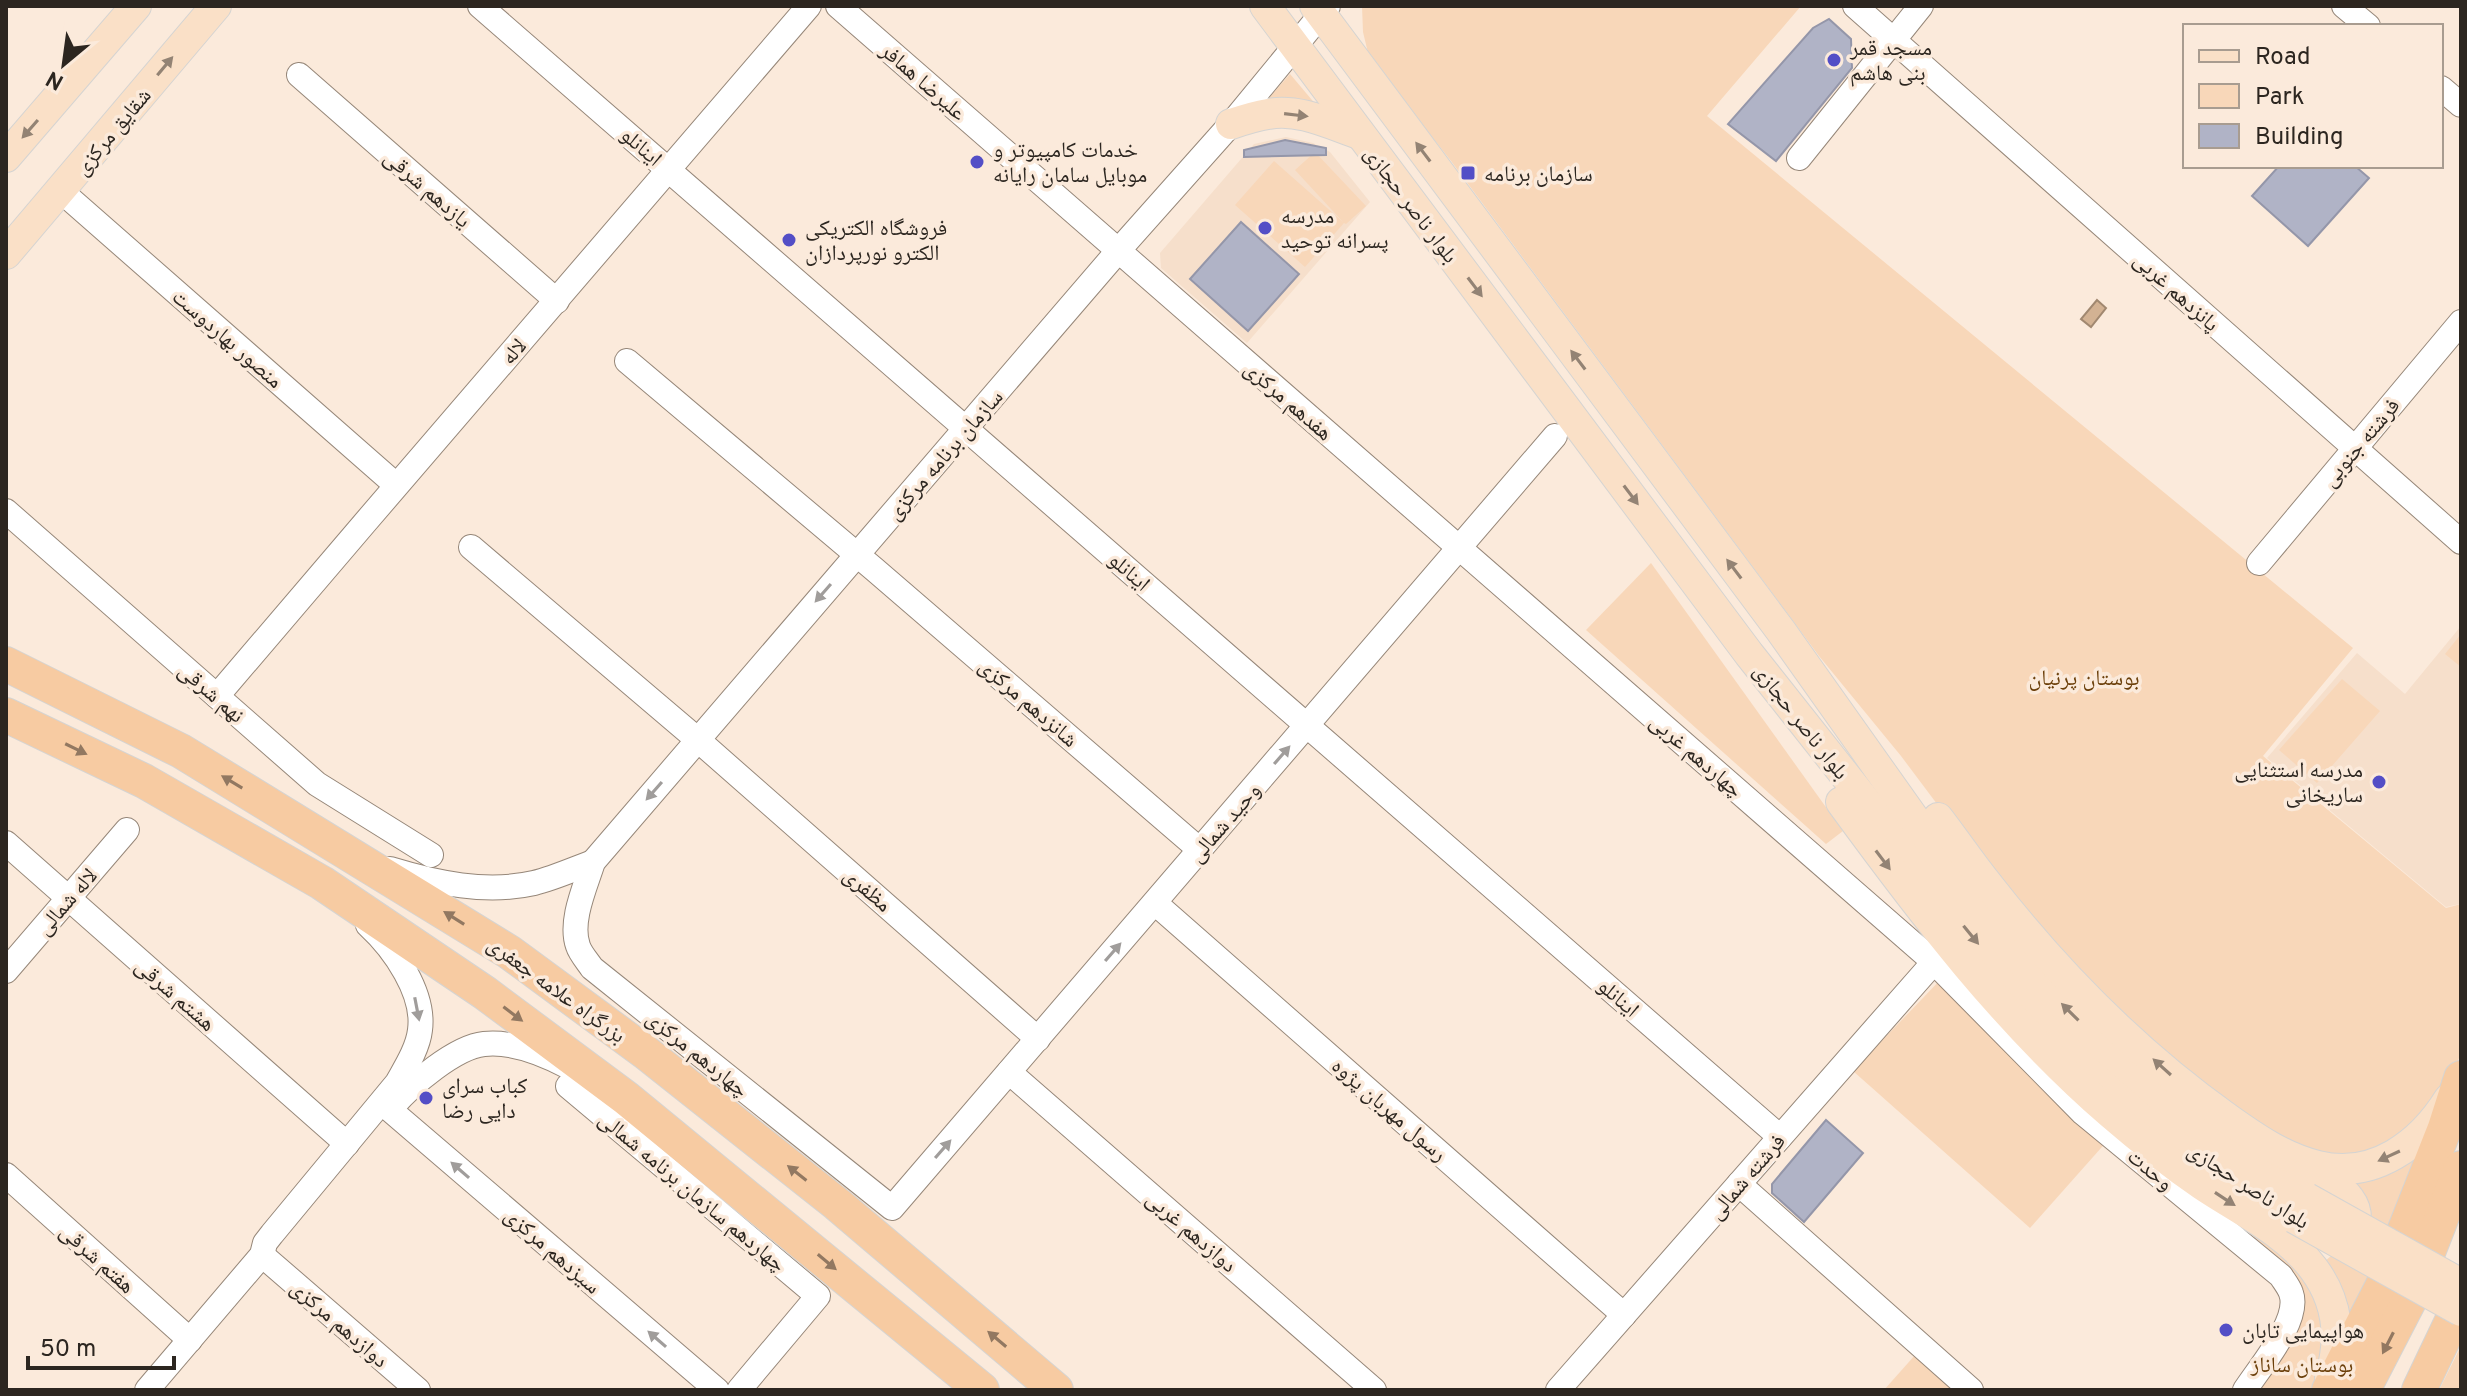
<svg xmlns="http://www.w3.org/2000/svg" width="2467" height="1396" viewBox="0 0 2467 1396" font-family="Overpass,'Noto Naskh Arabic',sans-serif">
<rect width="100%" height="100%" fill="#fbeadb"/>
<g fill="#f6dfcb">
<path d="M1286,137L1313,143L1330,152L1370,202L1247,343L1161,268L1160,253L1254,144Z"/>
<path d="M2461,626V900L2460,904L2446,907L2267,758L2357,653L2405,694Z"/>
</g>
<g fill="#f8d7b9">
<path d="M1362,6H1801L1707,116L2353,648L2263,756L2446,908L2461,904V1053L2443,1098L2376,1155H2303L2146,1044L1994,880L1901,756L1819,656L1451,161L1369,57L1363,32Z"/>
<path d="M1290,74L1317,106L1261,107Z"/>
<path d="M1315,152L1366,206L1346,224L1344,223L1305,267L1235,205L1274,161L1343,222L1295,170Z"/>
<path d="M1651,563L1843,831L1826,844L1586,630Z"/>
<path d="M2461,634V667L2445,654Z"/>
<path d="M2342,679L2380,711L2317,783L2279,750Z"/>
<path d="M1943,977L2109,1139L2030,1228L1853,1071Z"/>
<path d="M2428,1139L2394,1237L2369,1223L2344,1174Z"/>
<path d="M2196,1190L2299,1263L2328,1312L2319,1390H2255L2303,1311Z"/>
<path d="M2337,1251L2379,1274L2346,1342L2318,1267Z"/>
<path d="M2461,1346V1390H2439Z"/>
<path d="M1916,1354L1956,1390H1884Z"/>
</g>
<path fill="#d3b293" stroke="#a18870" stroke-width="2" d="M2097,300L2106,308L2091,327L2081,319Z"/>
<g fill="#b0b3c6" stroke="#9496a9" stroke-width="2">
<path d="M1829,19L1851,39L1852,68L1776,161L1728,124L1813,28Z"/>
<path d="M1285,140L1326,148V155L1244,157V150Z"/>
<path d="M2279,166H2355L2369,178L2308,246L2252,196Z"/>
<path d="M1241,222L1299,274L1248,331L1190,279Z"/>
<path d="M1826,1120L1863,1153L1804,1222L1772,1193V1184Z"/>
</g>
<g fill="none" stroke-linecap="round" stroke-linejoin="round">
<g stroke="#968779" stroke-width="26">
<g id="minor">
<path d="M480,6L1780,1137"/>
<path d="M838,6L1934,962L2083,1113L2281,1276C2284,1281 2289,1287 2291,1293C2301,1320 2259,1368 2245,1390"/>
<path d="M1328,6L1231,124L1118,251L593,862C586,885 569,921 578,946C580,953 588,962 592,968L892,1208L1555,436"/>
<path d="M1855,6L2461,542"/>
<path d="M2344,6L2368,26"/>
<path d="M299,75L557,301"/>
<path d="M2441,88L2461,105"/>
<path d="M1799,158L1921,6"/>
<path d="M61,191L396,485"/>
<path d="M627,361L874,569L1200,850"/>
<path d="M6,511L317,784L431,855"/>
<path d="M471,547L698,740L1038,1039"/>
<path d="M2259,563L2461,322"/>
<path d="M217,696C413,465 612,237 809,6"/>
<path d="M6,843L347,1144"/>
<path d="M390,869C436,883 486,894 534,883C554,878 574,869 593,862"/>
<path d="M1155,903L1624,1315"/>
<path d="M6,971L127,830"/>
<path d="M1009,1072L1374,1390"/>
<path d="M568,1086L818,1296L739,1390"/>
<path d="M393,1106C411,1085 455,1047 484,1044C511,1041 544,1054 567,1066"/>
<path d="M389,1109L717,1390"/>
<path d="M6,1175L190,1340"/>
<path d="M1739,1184L1971,1390"/>
<path d="M262,1255L418,1390"/>
<path d="M147,1390L262,1255L265,1243L272,1234L397,1083C406,1067 418,1048 420,1030C425,993 394,949 368,925"/>
<path d="M1558,1390L1934,962"/>
</g>
</g>
<g stroke="#d5d4d2" stroke-width="32">
<g id="major">
<path d="M1265,6L1749,654L2004,976L2092,1066L2149,1116L2217,1169L2294,1218"/>
<path d="M1315,6L1781,631L1942,858L2023,963L2107,1049L2163,1098L2229,1148L2307,1198"/>
<path d="M1231,124C1243,120 1255,116 1268,114C1299,108 1330,124 1359,134"/>
<path d="M6,157L136,6"/>
<path d="M6,254L216,6"/>
<path d="M1841,802C1922,913 2006,1023 2111,1114C2140,1139 2170,1163 2202,1185C2239,1210 2285,1231 2313,1268C2338,1301 2342,1339 2330,1377"/>
<path d="M1938,818C1955,840 1971,864 1989,886C2057,973 2137,1054 2227,1118C2255,1138 2284,1158 2318,1166C2374,1180 2421,1144 2449,1099"/>
<path d="M2309,1169C2339,1186 2375,1207 2344,1243"/>
</g>
</g>
<g stroke="#d5d4d2" stroke-width="36">
<g id="highway">
<path d="M6,664L181,751L509,952L645,1052L837,1204L1056,1390"/>
<path d="M6,715L144,781L322,883L485,993L626,1098L982,1390"/>
<path d="M2329,1390L2383,1285L2445,1128L2461,1078"/>
<path d="M2363,1390L2409,1301L2461,1168"/>
<path d="M2419,1390L2461,1302"/>
</g>
</g>
<use href="#minor" stroke="#fff" stroke-width="24"/>
<use href="#major" stroke="#fae0c7" stroke-width="30"/>
<use href="#highway" stroke="#f7cba2" stroke-width="34"/>
<g stroke="#d5d4d2" stroke-width="32" stroke-linecap="butt">
<g id="major-bridge">
<path d="M2307,1198L2461,1284"/>
<path d="M2294,1218L2461,1311"/>
</g>
</g>
<use href="#major-bridge" stroke="#fae0c7" stroke-width="30"/>
</g>
<defs><path id="oneway-solid" d="M-6-.8H1V-3.2L6.5 0L1 3.2V.8H-6Z" transform="scale(2)"/></defs>
<g fill="#938374">
<use href="#oneway-solid" transform="translate(165 66) rotate(-50)"/>
<use href="#oneway-solid" transform="translate(1296 115) rotate(7)"/>
<use href="#oneway-solid" transform="translate(30 129) rotate(131)"/>
<use href="#oneway-solid" transform="translate(1423 152) rotate(-127)"/>
<use href="#oneway-solid" transform="translate(1475 287) rotate(53)"/>
<use href="#oneway-solid" transform="translate(1578 360) rotate(-127)"/>
<use href="#oneway-solid" transform="translate(1631 495) rotate(53)"/>
<use href="#oneway-solid" transform="translate(1734 569) rotate(-127)"/>
<use href="#oneway-solid" transform="translate(1883 860) rotate(53)"/>
<use href="#oneway-solid" transform="translate(1971 935) rotate(51)"/>
<use href="#oneway-solid" transform="translate(2070 1012) rotate(-135)"/>
<use href="#oneway-solid" transform="translate(2162 1067) rotate(-138)"/>
<use href="#oneway-solid" transform="translate(2389 1156) rotate(155)"/>
<use href="#oneway-solid" transform="translate(2225 1199) rotate(33)"/>
</g>
<g fill="#a09d9b">
<use href="#oneway-solid" transform="translate(823 593) rotate(131)"/>
<use href="#oneway-solid" transform="translate(1282 755) rotate(-49)"/>
<use href="#oneway-solid" transform="translate(654 791) rotate(131)"/>
<use href="#oneway-solid" transform="translate(1113 952) rotate(-49)"/>
<use href="#oneway-solid" transform="translate(417 1009) rotate(79)"/>
<use href="#oneway-solid" transform="translate(943 1149) rotate(-49)"/>
<use href="#oneway-solid" transform="translate(460 1170) rotate(-139)"/>
<use href="#oneway-solid" transform="translate(657 1339) rotate(-139)"/>
</g>
<g fill="#927861">
<use href="#oneway-solid" transform="translate(76 749) rotate(26)"/>
<use href="#oneway-solid" transform="translate(232 782) rotate(-149)"/>
<use href="#oneway-solid" transform="translate(454 918) rotate(-148)"/>
<use href="#oneway-solid" transform="translate(513 1014) rotate(37)"/>
<use href="#oneway-solid" transform="translate(797 1173) rotate(-142)"/>
<use href="#oneway-solid" transform="translate(827 1262) rotate(40)"/>
<use href="#oneway-solid" transform="translate(997 1339) rotate(-140)"/>
<use href="#oneway-solid" transform="translate(2388 1343) rotate(117)"/>
</g>
<g fill="#534ec6" stroke="#fbeadb" stroke-width="3">
<circle cx="1834" cy="60" r="8"/>
<circle cx="977" cy="162" r="8"/>
<rect x="1460" y="165" width="16" height="16" rx="4"/>
<circle cx="1265" cy="228" r="8"/>
<circle cx="789" cy="240" r="8"/>
<circle cx="2379" cy="782" r="8"/>
<circle cx="426" cy="1098" r="8"/>
<circle cx="2226" cy="1330" r="8"/>
</g>
<g text-anchor="middle" stroke-width="7" stroke-linejoin="round" paint-order="stroke">
<g font-size="22" fill="#2c2620" stroke="#fbeadb" text-anchor="start">
<text x="1850" y="55">مسجد قمر<tspan x="1850" dy="25">بنی هاشم</tspan></text>
<text x="993" y="157">خدمات کامپیوتر و<tspan x="993" dy="25">موبایل سامان رایانه</tspan></text>
<text x="1484" y="181">سازمان برنامه</text>
<text x="1281" y="223">مدرسه<tspan x="1281" dy="25">پسرانه توحید</tspan></text>
<text x="805" y="235">فروشگاه الکتریکی<tspan x="805" dy="25">الکترو نورپردازان</tspan></text>
<text x="2363" y="777" text-anchor="end">مدرسه استثنایی<tspan x="2363" dy="25">ساریخانی</tspan></text>
<text x="442" y="1093">کباب سرای<tspan x="442" dy="25">دایی رضا</tspan></text>
<text x="2242" y="1338">هواپیمایی تابان</text>
</g>
<g font-size="22" fill="#2c2620" stroke="#fbeadb">
<text transform="translate(924 81) rotate(41)" y="8">علیرضا همافر</text>
<text transform="translate(112 131) rotate(-50)" y="8">شقایق مرکزی</text>
<text transform="translate(642 146) rotate(41)" y="8">اینانلو</text>
<text transform="translate(428 188) rotate(41)" y="8">یازدهم شرقی</text>
<text transform="translate(1412 204) rotate(53)" y="8">بلوار ناصر حجازی</text>
<text transform="translate(2177 291) rotate(42)" y="8">پانزدهم غربی</text>
<text transform="translate(228 338) rotate(41)" y="8">منصور بهاردوست</text>
<text transform="translate(513 351) rotate(-49)" y="8">لاله</text>
<text transform="translate(1289 400) rotate(41)" y="8">هفدهم مرکزی</text>
<text transform="translate(2360 442) rotate(-50)" y="8">فرشته جنوبی</text>
<text transform="translate(944 454) rotate(-49)" y="8">سازمان برنامه مرکزی</text>
<text transform="translate(1130 571) rotate(41)" y="8">اینانلو</text>
<text transform="translate(212 692) rotate(41)" y="8">نهم شرقی</text>
<text transform="translate(1029 702) rotate(41)" y="8">شانزدهم مرکزی</text>
<text transform="translate(1802 721) rotate(52)" y="8">بلوار ناصر حجازی</text>
<text transform="translate(1697 755) rotate(41)" y="8">چهاردهم غربی</text>
<text transform="translate(1224 822) rotate(-49)" y="8">وحید شمالی</text>
<text transform="translate(868 889) rotate(41)" y="8">مظفری</text>
<text transform="translate(66 901) rotate(-49)" y="8">لاله شمالی</text>
<text transform="translate(557 989) rotate(36)" y="8">بزرگراه علامه جعفری</text>
<text transform="translate(176 994) rotate(41)" y="8">هشتم شرقی</text>
<text transform="translate(1619 997) rotate(41)" y="8">اینانلو</text>
<text transform="translate(698 1053) rotate(39)" y="8">چهاردهم مرکزی</text>
<text transform="translate(1390 1109) rotate(41)" y="8">رسول مهربان پژوه</text>
<text transform="translate(2151 1169) rotate(40)" y="8">وحدت</text>
<text transform="translate(1746 1176) rotate(-49)" y="8">فرشته شمالی</text>
<text transform="translate(2249 1185) rotate(33)" y="8">بلوار ناصر حجازی</text>
<text transform="translate(693 1191) rotate(40)" y="8">چهاردهم سازمان برنامه شمالی</text>
<text transform="translate(1192 1231) rotate(41)" y="8">دوازدهم غربی</text>
<text transform="translate(553 1250) rotate(41)" y="8">سیزدهم مرکزی</text>
<text transform="translate(98 1258) rotate(42)" y="8">هفتم شرقی</text>
<text transform="translate(340 1323) rotate(41)" y="8">دوازدهم مرکزی</text>
</g>
<g font-size="22" fill="#6c400b" stroke="#fbeadb">
<text x="2084" y="685">بوستان پرنیان</text>
<text x="2302" y="1372">بوستان ساناز</text>
</g>
</g>
<rect width="2467" height="1396" fill="none" stroke="#2c2620" stroke-width="16"/>
<rect x="2183" y="24" width="260" height="144" fill="#fbeadb" stroke="#a89c90" stroke-width="2"/>
<rect x="2199" y="50" width="40" height="12" fill="#fae0c7" stroke="#a89c90" stroke-width="2"/>
<text x="2255" y="64" font-size="24" fill="#2c2620">Road</text>
<rect x="2199" y="84" width="40" height="24" fill="#f8d7b9" stroke="#a89c90" stroke-width="2"/>
<text x="2255" y="104" font-size="24" fill="#2c2620">Park</text>
<rect x="2199" y="124" width="40" height="24" fill="#b0b3c6" stroke="#a89c90" stroke-width="2"/>
<text x="2255" y="144" font-size="24" fill="#2c2620">Building</text>
<g transform="translate(64 64) rotate(209)" stroke="#fbeadb" stroke-width="6" paint-order="stroke">
<path d="M0-6L14 30L0 20L-14 30Z" fill="#2c2620"/>
<text y="-12" font-size="22" font-weight="bold" text-anchor="middle" fill="#2c2620">N</text>
</g>
<path d="M28 1356v12h146v-12" fill="none" stroke="#2c2620" stroke-width="4"/>
<text x="40" y="1356" font-size="24" fill="#2c2620" stroke="#fbeadb" stroke-width="6" paint-order="stroke">50 m</text>
</svg>
